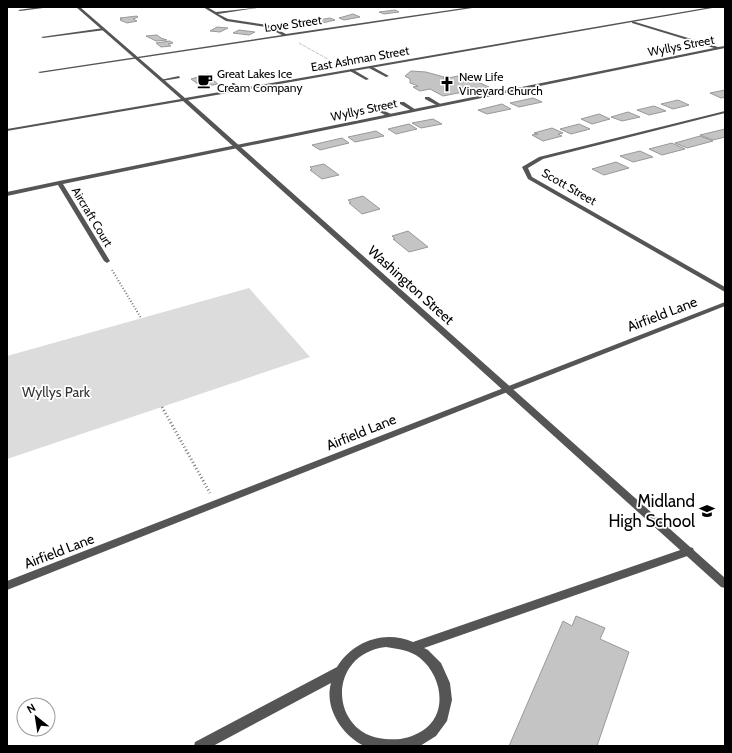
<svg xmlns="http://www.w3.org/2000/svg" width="732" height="753" viewBox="0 0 732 753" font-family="Cabin,sans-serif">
<rect width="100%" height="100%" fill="#fff"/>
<path fill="#dcdcdc" d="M249,288L310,357L7,459V356Z"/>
<g fill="#c4c4c4" stroke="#999">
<path d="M395,10L399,12L384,14L379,12Z"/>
<path d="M353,14L360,17L344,20L339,18Z"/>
<path d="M137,16L138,17L133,19L137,21L127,23L120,20L122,19L120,18Z"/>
<path d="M330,18L335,20L318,24L313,21Z"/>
<path d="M304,21L310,24L298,26L292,23Z"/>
<path d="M217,27L228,28L220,32L210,31Z"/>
<path d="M239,30L255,32L249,35L233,33Z"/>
<path d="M157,35L161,38L167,40L156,41L146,36Z"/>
<path d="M170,41L173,43L168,44L171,46L161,47L156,43Z"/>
<path d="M411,71L426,72L444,77L443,79L463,75L489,87L443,96L430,89L420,91L413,87L418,86L410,83V79L405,76Z"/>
<path d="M208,74L212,77H209L218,84L202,87L191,79Z"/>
<path d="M725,90V97L721,98L710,93Z"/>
<path d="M533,98L542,102L519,107L510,103Z"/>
<path d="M678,100L689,105L673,109L661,104Z"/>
<path d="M502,104L511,109L487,114L478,110Z"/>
<path d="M654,106L666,111L649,115L637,110Z"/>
<path d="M628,112L640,117L622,121L611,117Z"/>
<path d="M599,114L610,119L592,124L581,119Z"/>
<path d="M433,119L442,124L421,128L412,123Z"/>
<path d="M409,124L417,129L396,134L388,129Z"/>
<path d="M579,124L590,129L571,134L560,129Z"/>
<path d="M552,128L563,133L558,134L562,136L543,141L532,135L538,134L534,133Z"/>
<path d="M725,129V137L713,140L700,135Z"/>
<path d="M376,131L384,136L355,142L348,137Z"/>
<path d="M700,136L713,141L687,148L675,143Z"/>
<path d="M342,138L349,143L320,150L312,145Z"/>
<path d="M672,143L685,149L662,155L649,149Z"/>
<path d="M640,151L653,157L633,162L620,156Z"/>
<path d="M616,162L629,168L604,175L592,169Z"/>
<path d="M324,164L339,175L322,179L310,170L312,169L310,167Z"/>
<path d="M363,196L380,209L362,214L349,203L351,202L348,200Z"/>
<path d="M408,231L428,247L409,252L393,239H395L392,236Z"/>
<path d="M576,616L605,628L600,639L629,652L597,746H509L563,621L572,626Z"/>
</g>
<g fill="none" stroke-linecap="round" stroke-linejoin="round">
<path stroke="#777" stroke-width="1" stroke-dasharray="0.5 1" stroke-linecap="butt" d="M299,43L333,62"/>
<path stroke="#777" stroke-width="2" stroke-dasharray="1 2" stroke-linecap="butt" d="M112,270L141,318"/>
<path stroke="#777" stroke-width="3" stroke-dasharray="1 2.5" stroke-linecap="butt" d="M162,407L210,493"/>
<g fill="#555" fill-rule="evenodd">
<path d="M369,66H371L389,76L386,77L369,68Z"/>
<path d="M350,69H352L369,79L366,80L350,71Z"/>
<path d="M179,76L180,78L162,81L160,80Z"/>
<path d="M232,83H234L242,89L239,90L232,85Z"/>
<path d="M425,97H429L442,105L438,106L425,99Z"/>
<path d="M400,102H404L416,110L412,111L400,104Z"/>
<path d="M376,107L391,114V115L387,116L374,109V107Z"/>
<path d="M689,547L693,548L694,551L693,554L424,648L428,650L441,663L450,683L452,700L447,721L436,736L420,746H364C342,735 324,708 331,683L213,746H194L195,742L337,667C352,642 384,629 413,642ZM386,647C398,649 410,650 420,658C442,676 449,714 422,731C408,739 400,740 385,739C329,734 326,654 386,647Z"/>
</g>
<g fill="#555" fill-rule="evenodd">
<path d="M40,7H51L20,11L18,10Z"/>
<path d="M203,7H207L216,12L263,7L218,14L228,19L268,25L286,34L471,7H479L40,73L38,72L282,35L266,27L226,21Z"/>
<path d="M632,21L718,47L725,46V48L63,184L110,261L107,263L104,261L58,185L7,196V192L59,181L714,48L632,23Z"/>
<path d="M104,28L105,30L43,38L41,37Z"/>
<path d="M725,111V113L543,159L528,168L532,177L725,287V292L528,179L522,167L539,157Z"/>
<path d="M725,302V306L7,590V581Z"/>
</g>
<path fill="#555" fill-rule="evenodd" d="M76,7H80L185,98L711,7H718L188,100L725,578V588L721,587L183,101L7,131V129L181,99Z"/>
</g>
<defs>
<g id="cafe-bare" transform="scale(1.2)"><path d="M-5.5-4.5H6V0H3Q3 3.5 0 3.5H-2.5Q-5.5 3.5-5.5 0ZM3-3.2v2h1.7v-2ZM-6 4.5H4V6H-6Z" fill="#000" stroke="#fff" stroke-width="2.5" paint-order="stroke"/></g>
<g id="church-bare" transform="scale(1.2)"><path d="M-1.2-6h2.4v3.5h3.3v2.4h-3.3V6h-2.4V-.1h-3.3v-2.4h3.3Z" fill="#000" stroke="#fff" stroke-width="2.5" paint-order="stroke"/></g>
<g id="school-bare" transform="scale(1.2)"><path d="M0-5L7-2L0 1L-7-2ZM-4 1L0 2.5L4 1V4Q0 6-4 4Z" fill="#000" stroke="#fff" stroke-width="2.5" paint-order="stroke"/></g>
</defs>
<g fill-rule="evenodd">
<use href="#cafe-bare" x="205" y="81"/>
<use href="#church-bare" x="447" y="84"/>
<use href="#school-bare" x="707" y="511"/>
</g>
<g text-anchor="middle" stroke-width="3.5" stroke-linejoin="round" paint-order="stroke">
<g font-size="12" fill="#000" stroke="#fff">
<text transform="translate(293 24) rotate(-8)" y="4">Love Street</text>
<text transform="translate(681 46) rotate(-11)" y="4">Wyllys Street</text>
<text transform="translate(360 59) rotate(-10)" y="4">East Ashman Street</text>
<text transform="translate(364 110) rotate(-12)" y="4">Wyllys Street</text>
<text transform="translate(569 187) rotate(30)" y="4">Scott Street</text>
<text transform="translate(92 217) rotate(59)" y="4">Aircraft Court</text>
</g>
<g font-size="12" fill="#000" stroke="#fff" text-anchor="start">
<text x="217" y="78">Great Lakes Ice<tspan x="217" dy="14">Cream Company</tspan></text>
<text x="459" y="81">New Life<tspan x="459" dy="14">Vineyard Church</tspan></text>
</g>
<g font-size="14" fill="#000" stroke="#fff">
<text transform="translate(411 285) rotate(42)" y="5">Washington Street</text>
<text transform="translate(662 314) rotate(-21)" y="5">Airfield Lane</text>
<text transform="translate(361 432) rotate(-22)" y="5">Airfield Lane</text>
<text transform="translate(59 551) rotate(-21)" y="5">Airfield Lane</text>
</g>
<g font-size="14" fill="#333" stroke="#fff">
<text x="56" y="397">Wyllys Park</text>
</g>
<g font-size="17" fill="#000" stroke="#fff" text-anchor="end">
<text x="695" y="507">Midland<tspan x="695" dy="20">High School</tspan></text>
</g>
</g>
<rect width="732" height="753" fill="none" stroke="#000000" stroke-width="16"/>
<g transform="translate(36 717) rotate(330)"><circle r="19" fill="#ffffff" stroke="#999999"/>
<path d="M0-3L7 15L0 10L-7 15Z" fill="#000000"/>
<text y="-6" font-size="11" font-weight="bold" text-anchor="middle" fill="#000000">N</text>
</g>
</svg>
